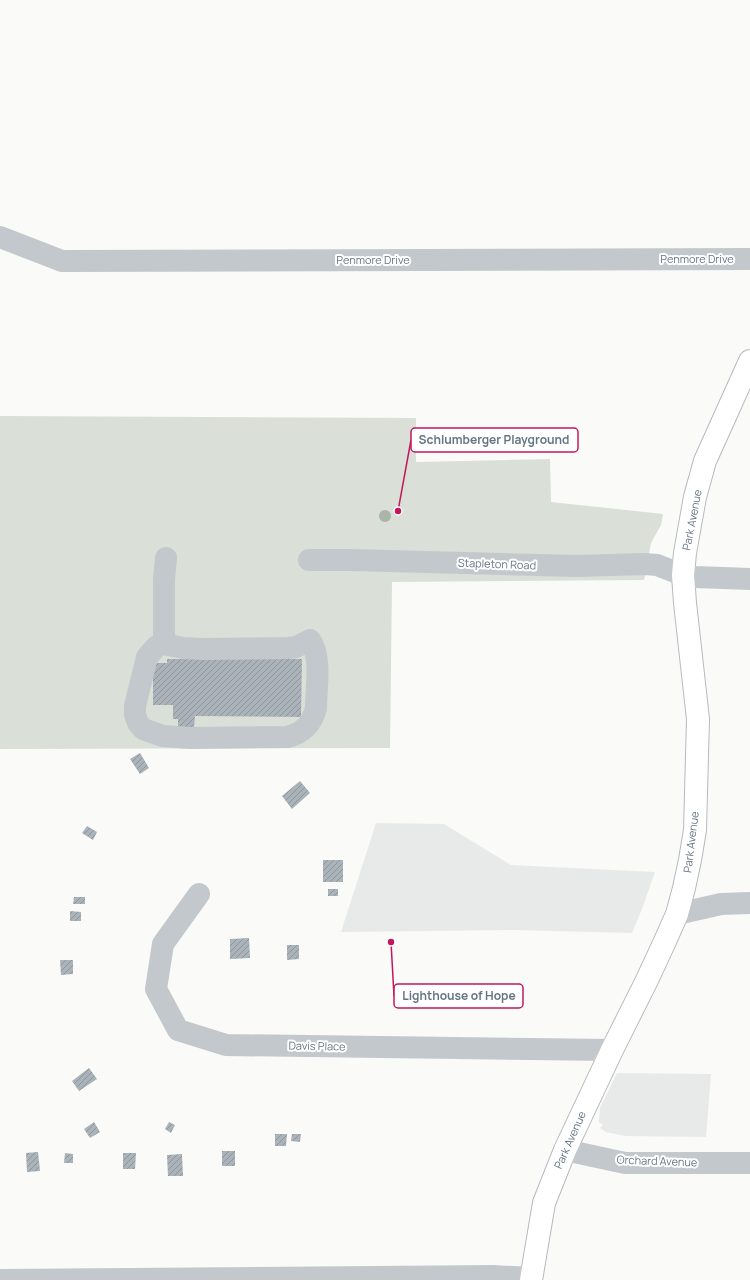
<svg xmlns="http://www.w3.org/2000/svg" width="750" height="1280" viewBox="0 0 750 1280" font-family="Manrope,sans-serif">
<defs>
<pattern id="building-hatch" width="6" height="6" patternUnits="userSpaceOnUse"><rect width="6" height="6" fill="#aab3b9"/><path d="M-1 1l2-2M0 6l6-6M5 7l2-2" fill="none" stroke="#8e969c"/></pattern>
</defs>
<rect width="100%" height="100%" fill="#fafaf8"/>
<g fill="#e8e9e9">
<path d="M376,823L444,824L511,865L655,872L642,909L632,933L515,930L341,932Z"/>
<path d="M617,1073L711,1074L706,1137L625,1136L606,1132L600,1128L603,1125L599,1122V1118L600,1108Z"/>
</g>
<path fill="#dadfd7" d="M0,416L416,418V462L550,459L551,502L663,514L661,525L651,543L644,580L392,582L390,748L0,749Z"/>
<g fill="url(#building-hatch)">
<path d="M167,659H302L301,717L195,716L194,727H178V719H173V705H153V663H167Z"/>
<path d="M140,753L149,768L140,774L130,759Z"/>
<path d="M300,781L310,793L292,809L282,796Z"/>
<path d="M87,826L97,832L93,840L82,833Z"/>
<rect x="323" y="860" width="20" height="22"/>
<rect x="328" y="889" width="10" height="7"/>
<path d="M74,897H85V904H73Z"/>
<path d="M70,911L81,912V921H70Z"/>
<path d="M249,938L250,958L230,959V939Z"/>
<path d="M287,945H299V959L287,960Z"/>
<path d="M60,960H73V974L61,975Z"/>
<path d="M89,1068L97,1079L79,1091L72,1081Z"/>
<path d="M94,1122L100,1132L90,1138L84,1129Z"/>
<path d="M169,1122L175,1125L171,1133L165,1129Z"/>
<path d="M275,1134H287L286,1146H275Z"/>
<path d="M292,1134H301L300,1142L291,1141Z"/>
<rect x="222" y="1151" width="13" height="15"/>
<path d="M38,1152L40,1171L27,1172L26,1153Z"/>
<path d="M65,1153L73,1154V1163H64Z"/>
<path d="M123,1153H136L135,1169H123Z"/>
<path d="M182,1154L183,1176H168L167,1155Z"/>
</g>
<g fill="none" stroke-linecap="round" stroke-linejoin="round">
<g stroke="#b5babe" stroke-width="24">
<path id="major" d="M531,1280L544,1203L565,1150L612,1050L647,980L666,939L677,914L684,888L690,860L695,830L698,719L685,603L683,575L685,553L695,497L705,461L750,361"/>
</g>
<g stroke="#c3c8cc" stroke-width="22">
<path d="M0,237L62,261L750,259"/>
<path d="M309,560H351L577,566L645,564L657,565L675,572L695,577L750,579"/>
<path d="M310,640C322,656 316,688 316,708C312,724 303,733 287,737L190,738L163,736L143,729L138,723L135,715V706L147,657L157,646L164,644L183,648L203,649L288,648L296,647Z"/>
<path d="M164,644V579L166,558"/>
<path d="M199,894L163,944L156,989L178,1030L226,1045L612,1050"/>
<path d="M677,914L721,904L750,903"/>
<path d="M565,1150L625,1163H750"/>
<path d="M0,1280L493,1276L531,1278"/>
</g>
<use href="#major" stroke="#fff" stroke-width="22"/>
</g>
<circle fill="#aab4a7" cx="385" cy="516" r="6"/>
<g text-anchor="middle" stroke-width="4" stroke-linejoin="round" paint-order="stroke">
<g font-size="11" fill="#657683" stroke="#fff">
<text x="697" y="263">Penmore Drive</text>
<text x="373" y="264">Penmore Drive</text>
<text transform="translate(692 520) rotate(-79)" y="4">Park Avenue</text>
<text transform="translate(497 564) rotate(2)" y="4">Stapleton Road</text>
<text transform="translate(691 842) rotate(-83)" y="4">Park Avenue</text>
<text transform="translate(317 1046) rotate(1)" y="4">Davis Place</text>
<text transform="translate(570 1140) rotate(-66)" y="4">Park Avenue</text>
<text transform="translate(657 1161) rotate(2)" y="4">Orchard Avenue</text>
</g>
</g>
<path fill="none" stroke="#c2185b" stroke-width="1.5" d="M398 511L411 440M391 942L394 996"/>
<g fill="#c2185b" stroke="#fff" stroke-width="1.5">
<circle cx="398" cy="511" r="4"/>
<circle cx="391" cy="942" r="4"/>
</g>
<g fill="#fff" stroke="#c2185b" stroke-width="1.5">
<rect x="411" y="428" width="167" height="24" rx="4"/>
<rect x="394" y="984" width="129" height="24" rx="4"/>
</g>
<g font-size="12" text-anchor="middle" font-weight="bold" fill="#657683">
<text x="494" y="444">Schlumberger Playground</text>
<text x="459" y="1000">Lighthouse of Hope</text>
</g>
</svg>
